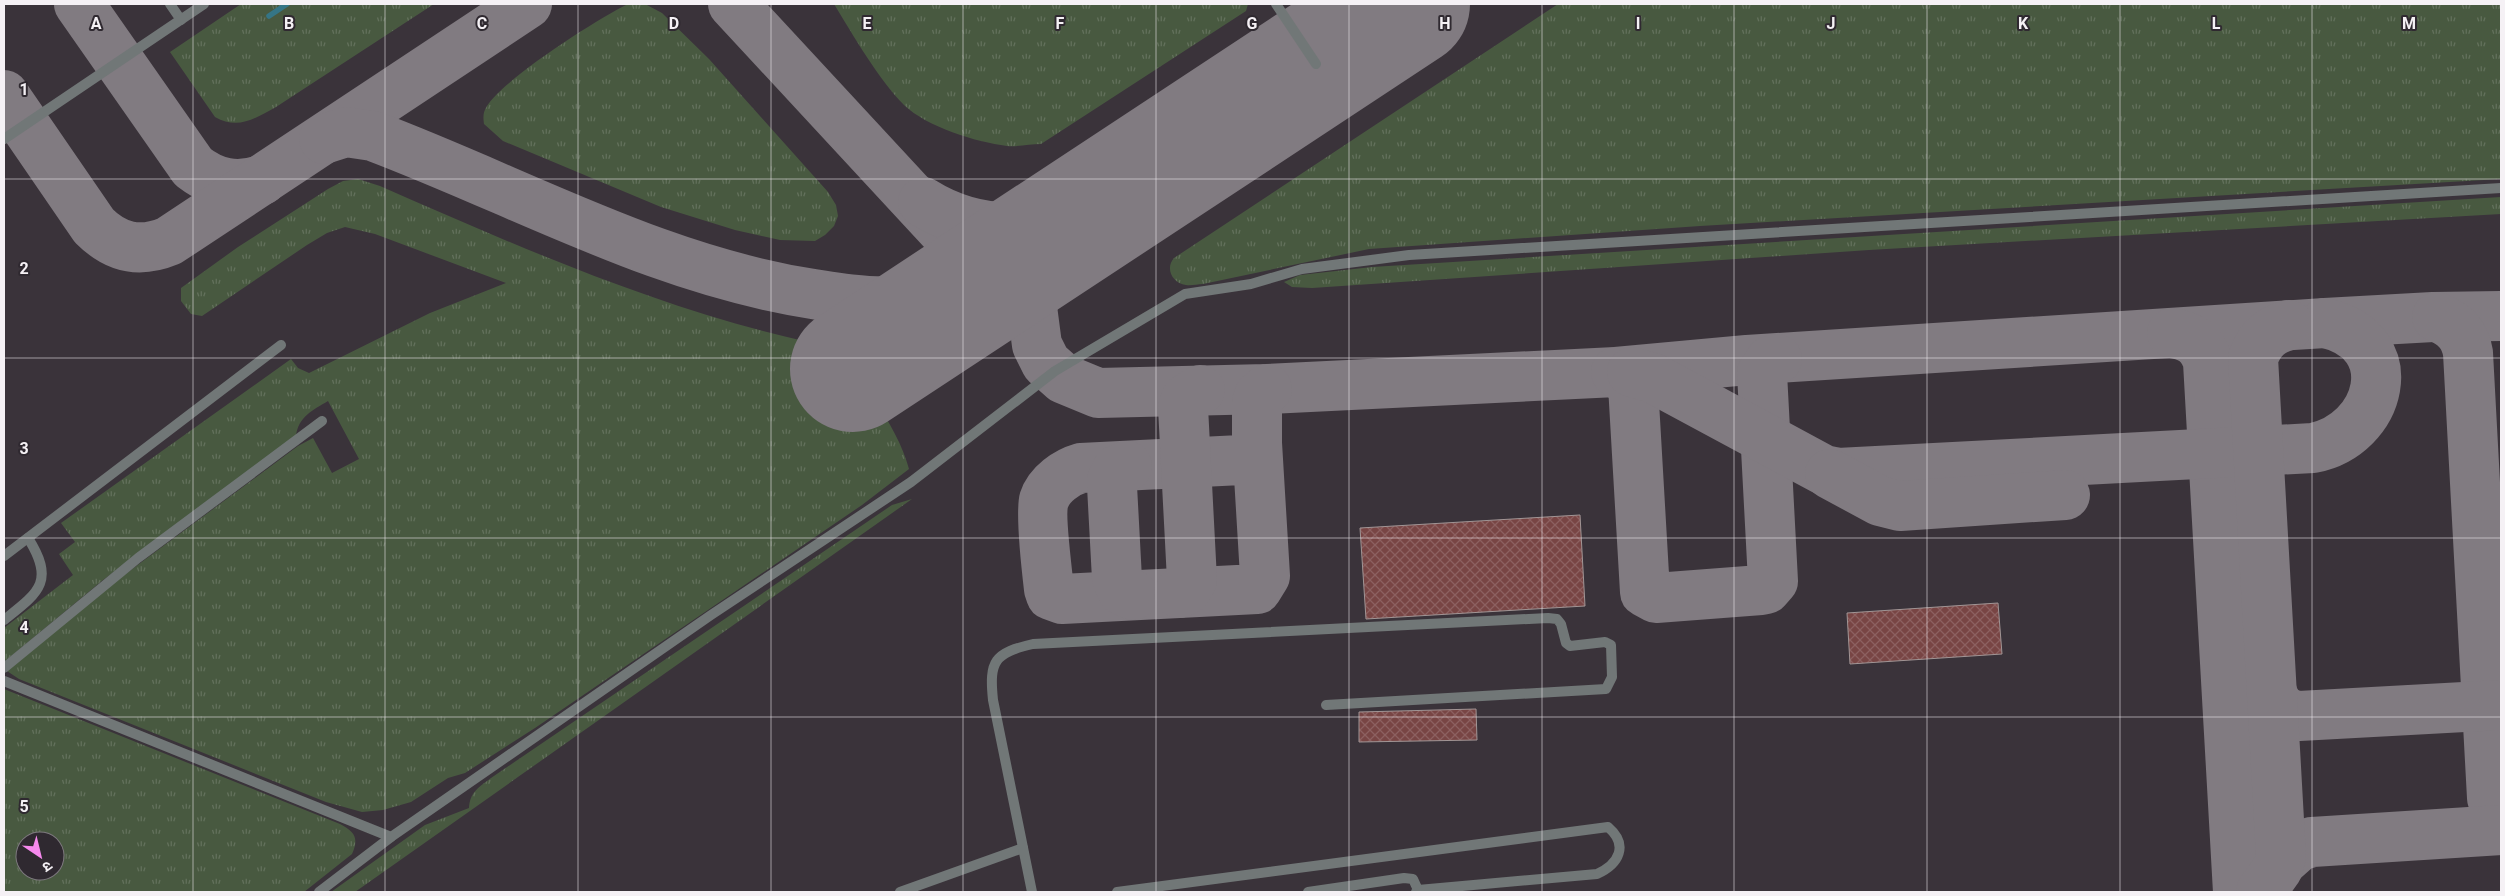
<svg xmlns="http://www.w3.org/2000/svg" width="2505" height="896" viewBox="0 0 2505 896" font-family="Roboto,'Noto Sans Devanagari',sans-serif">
<defs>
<pattern id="grass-tufts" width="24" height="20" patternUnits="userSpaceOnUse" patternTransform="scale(1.25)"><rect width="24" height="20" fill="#485940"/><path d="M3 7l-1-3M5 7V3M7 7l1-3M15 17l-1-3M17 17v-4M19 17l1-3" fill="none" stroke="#63715c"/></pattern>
<pattern id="building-cross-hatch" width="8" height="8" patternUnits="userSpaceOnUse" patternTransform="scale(1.25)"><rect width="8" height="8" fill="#784544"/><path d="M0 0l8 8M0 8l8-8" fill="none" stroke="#8c6060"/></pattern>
</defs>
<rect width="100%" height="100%" fill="#3a333a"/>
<g fill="url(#grass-tufts)" fill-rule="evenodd">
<path d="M241,4H434L276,107C254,119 238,130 215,117L170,52Z"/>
<path d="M628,4H645L662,13L709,59L828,192L836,205L838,216L834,226L825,235L815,241L780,240L735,230L661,207L503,141L484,124C483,117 483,112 487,106C505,78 597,19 628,4Z"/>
<path d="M834,4H1248L1246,11L1041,144C1030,144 1018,147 1007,146C976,142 927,127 904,105C879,80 853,35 834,4Z"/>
<path d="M1558,4H2501V179L1700,226L1369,249L1203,284C1197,284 1191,286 1186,285C1172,283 1165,268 1174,258Z"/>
<path d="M358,179L380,186C519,247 660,309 808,342L826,331C854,371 897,423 909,469L862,505L535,728L465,773L448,778L411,802L383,810L362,812L326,802L19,679L7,671L108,587L298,446L313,438L332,473L359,459L328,401C313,410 298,417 296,436L103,580L4,662V628L73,575L59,554L75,542L61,523L291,359L298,368L309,373L430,313L506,283L375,234L345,227L327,233L307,245L202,316L191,314L181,301V288L238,247L328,189L343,181Z"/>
<path d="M2501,197V214L1869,250L1312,288L1292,287L1284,282L1300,275L1372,267Z"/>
<path d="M912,499L355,892H331L425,825L469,808C470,792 479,787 491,778L892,505Z"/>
<path d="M4,689L340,824C355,832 359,838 352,854L304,892H4ZM25,841H55V871H25Z"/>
</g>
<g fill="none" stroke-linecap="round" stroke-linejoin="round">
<path stroke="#357586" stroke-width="5.5" d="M269,16L287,4"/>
<g stroke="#817b81" stroke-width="50">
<path d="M79,4L193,167C215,184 236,188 262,180"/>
<path d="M733,4L947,235L1003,303"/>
<path d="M4,95L94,226C116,248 140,253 169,241L527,4"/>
<path d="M324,139L346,132L373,136C519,191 657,270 813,294C850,300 886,305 922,298C952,292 980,279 1007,267"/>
<path d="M923,202C976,235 1033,234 1090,210"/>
<path d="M1093,210L1060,239L1045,258L1035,284L1032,307L1037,345L1046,363L1064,379L1098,393L1267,389L1616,372L1747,360L2325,323L2433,317L2501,316"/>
<path d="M2437,317C2454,324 2465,334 2468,353L2492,798L2501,825"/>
<path d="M2172,333C2191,336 2202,343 2208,362L2238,892"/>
<path d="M1616,372L1633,385L1645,592L1656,598L1761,590L1766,589L1773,581L1762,373L1770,361L1777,359"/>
<path d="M1632,372L1653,378L1824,470L1838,473L2313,448C2381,435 2407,342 2325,323"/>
<path d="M1257,443C1254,453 1251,457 1241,460L1081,468C1067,472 1049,484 1044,500C1040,513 1047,572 1049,589L1051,595L1062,599L1257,589L1265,576L1257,443V402L1259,396L1267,389"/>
<path d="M1127,466L1117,470L1112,480V486L1117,579L1122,590L1133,595"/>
<path d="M1830,474L1880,501L1900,506L2065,495"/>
<path d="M1179,593L1186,590L1192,580L1183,407L1186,399L1200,390"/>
<path d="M2272,692C2276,706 2284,714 2299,716L2501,705"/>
<path d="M2281,862L2299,846L2312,842L2501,830"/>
<path d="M2261,892L2278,868L2281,856L2253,358C2260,339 2270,330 2289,325"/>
</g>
<path stroke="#817b81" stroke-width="126" d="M853,369L1407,4"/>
</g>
<g fill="url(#building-cross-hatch)" stroke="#a19595">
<path d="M1580,515L1585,606L1366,619L1360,528Z"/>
<path d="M1998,603L2002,654L1850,664L1847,613Z"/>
<path d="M1476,709L1477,740L1359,742V712Z"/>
</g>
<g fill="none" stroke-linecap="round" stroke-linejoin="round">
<g stroke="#717777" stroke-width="10">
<path d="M170,4L181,20"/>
<path d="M1276,4L1316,64"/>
<path d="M4,139L204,4"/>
<path d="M4,556L281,345"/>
<path d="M4,620C38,593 56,582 28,538"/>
<path d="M4,668L138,558L322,421"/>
<path d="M4,681L391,837"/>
<path d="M319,892L391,837L711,615L911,482L1055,371L1185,294L1251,284L1302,269L1409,255L2501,188"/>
<path d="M900,892L1023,848"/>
<path d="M1032,892L993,700C989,661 994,653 1033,644L1548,618L1557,619L1561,624L1566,643L1570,646L1605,642L1611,645L1612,677L1606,689L1326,705"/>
<path d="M1117,892L1608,827C1629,845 1619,864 1597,874L1418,890"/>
<path d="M1308,892L1404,878L1413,879L1418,890L1416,892"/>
</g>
</g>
<path fill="none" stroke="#f5f1f5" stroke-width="1" stroke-opacity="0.55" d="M193,4V892M385,4V892M578,4V892M771,4V892M963,4V892M1156,4V892M1349,4V892M1542,4V892M1734,4V892M1927,4V892M2120,4V892M2312,4V892M4,179H2501M4,358H2501M4,538H2501M4,717H2501"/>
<g font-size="16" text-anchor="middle" font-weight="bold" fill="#f5f1f5" stroke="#2f2930" stroke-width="4" stroke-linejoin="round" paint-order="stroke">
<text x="96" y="29">A</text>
<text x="289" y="29">B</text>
<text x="482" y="29">C</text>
<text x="674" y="29">D</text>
<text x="867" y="29">E</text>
<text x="1060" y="29">F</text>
<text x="1252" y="29">G</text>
<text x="1445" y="29">H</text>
<text x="1638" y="29">I</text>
<text x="1831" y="29">J</text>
<text x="2023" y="29">K</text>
<text x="2216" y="29">L</text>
<text x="2409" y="29">M</text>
<text x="24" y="95">1</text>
<text x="24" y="274">2</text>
<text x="24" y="454">3</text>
<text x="24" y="633">4</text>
<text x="24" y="812">5</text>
</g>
<rect width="2505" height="896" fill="none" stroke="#f5f1f5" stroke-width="10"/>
<g transform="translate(40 856) rotate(145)"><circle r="24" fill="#2f2930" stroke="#7e797f"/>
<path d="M0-4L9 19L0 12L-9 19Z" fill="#f689ed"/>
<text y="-8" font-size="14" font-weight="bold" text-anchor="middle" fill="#f5f1f5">उ</text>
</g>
</svg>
